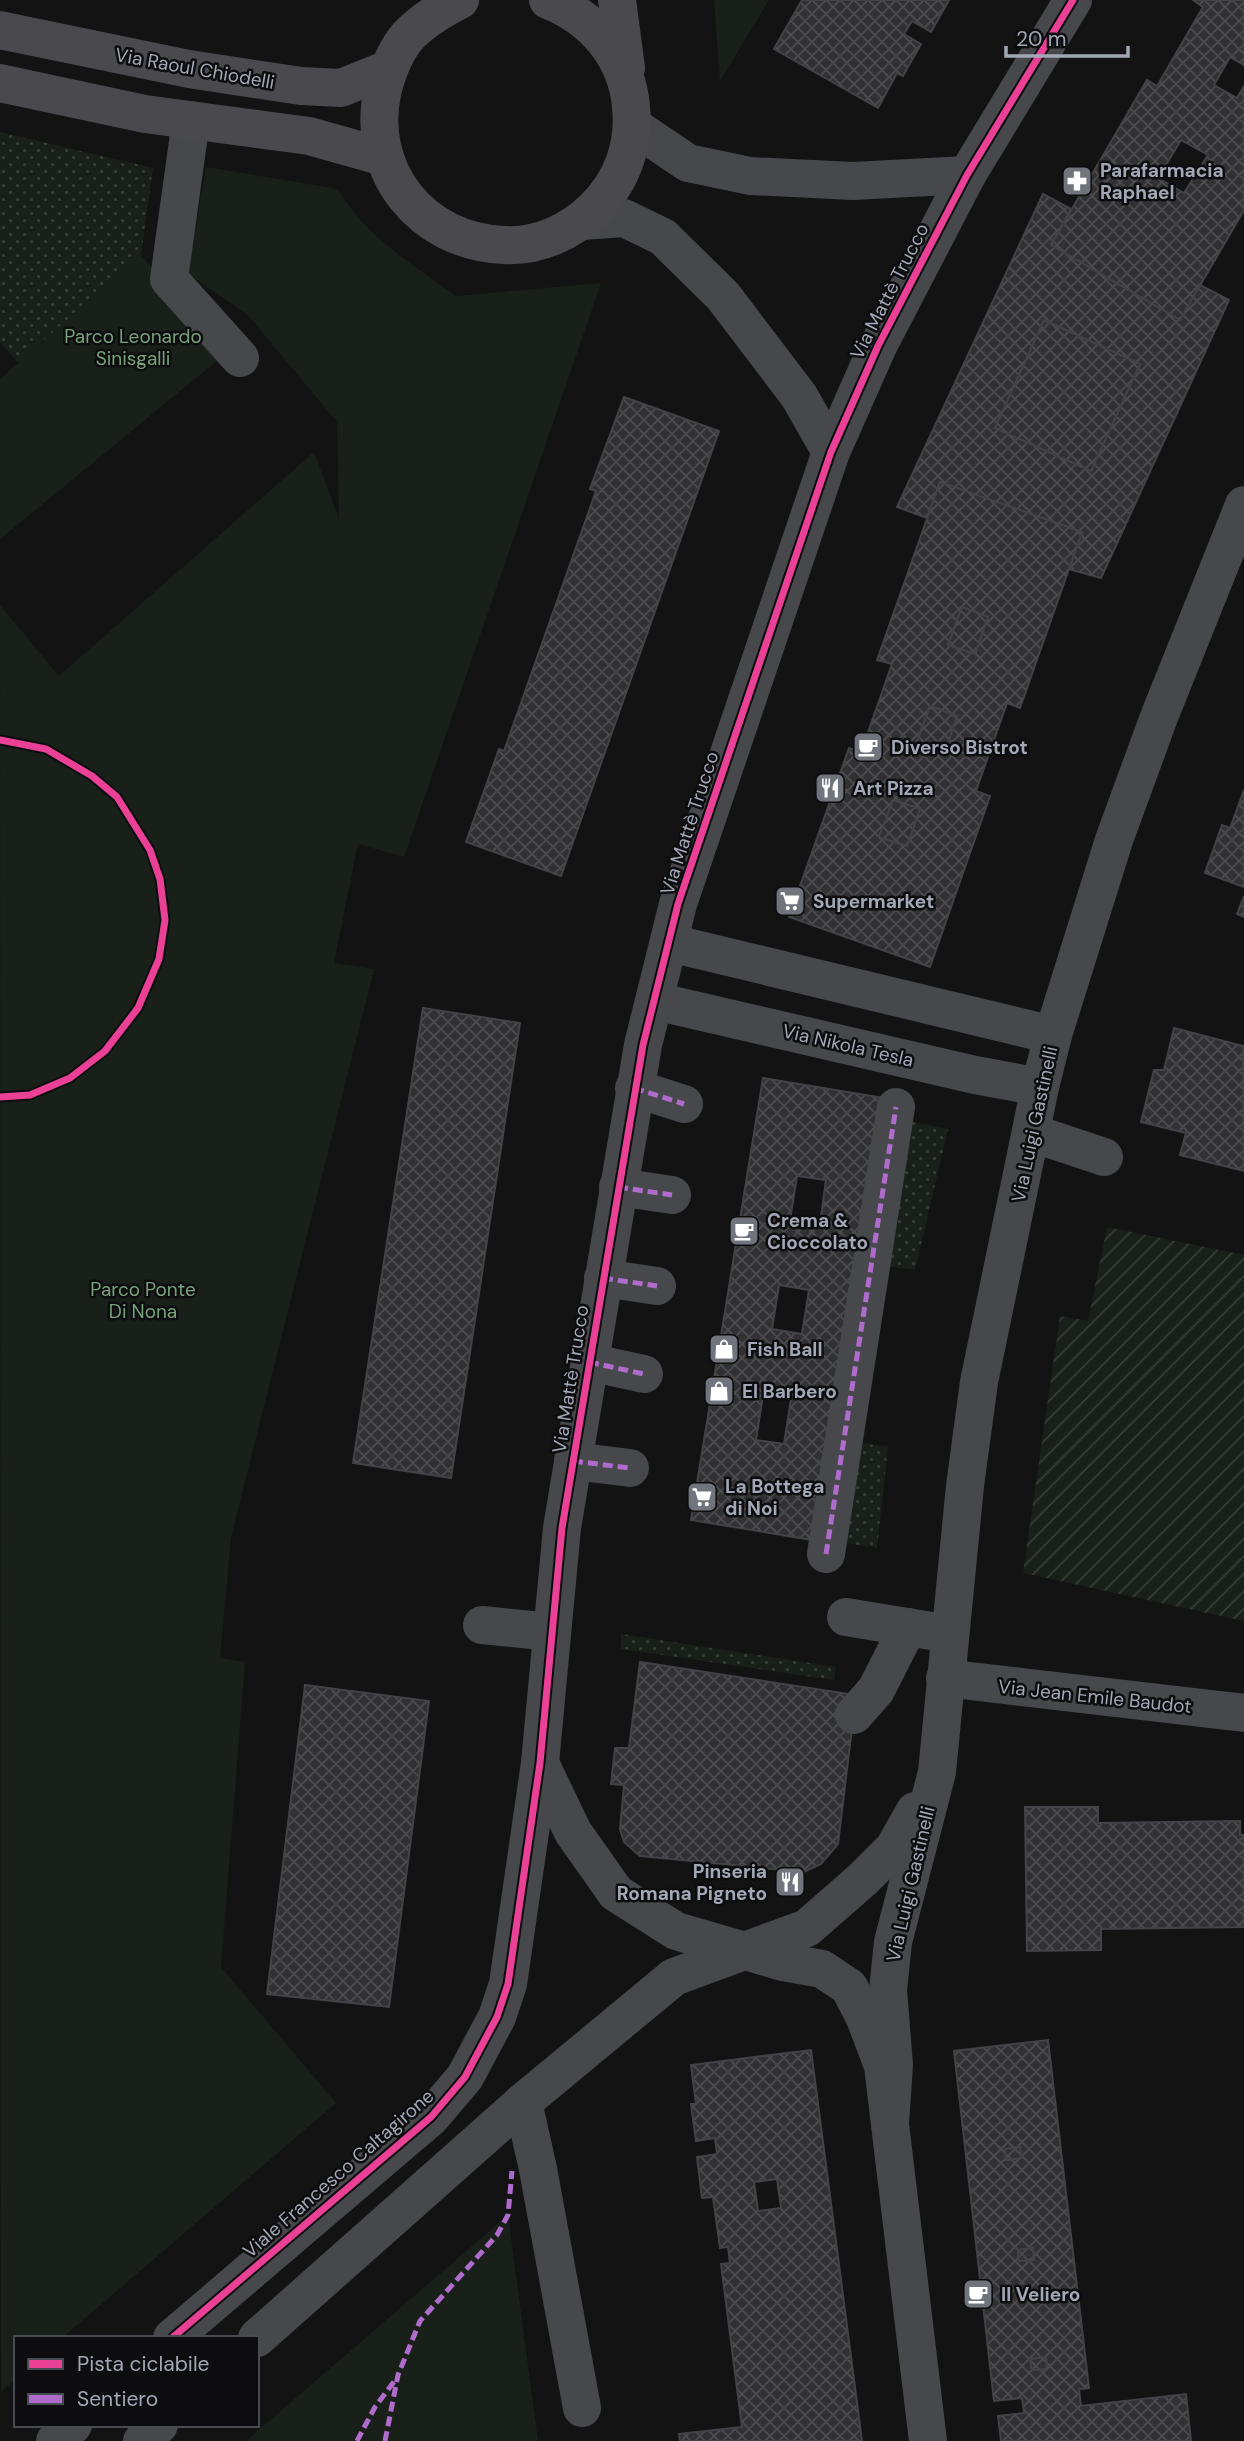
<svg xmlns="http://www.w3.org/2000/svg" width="1244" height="2441" viewBox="0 0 1244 2441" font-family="'DM Sans',sans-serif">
<defs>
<pattern id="grass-dots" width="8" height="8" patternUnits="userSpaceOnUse" patternTransform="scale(1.75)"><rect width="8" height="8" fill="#19201a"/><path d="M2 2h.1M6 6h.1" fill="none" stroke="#373e39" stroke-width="1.8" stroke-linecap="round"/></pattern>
<pattern id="garden-furrows" width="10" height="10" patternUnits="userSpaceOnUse" patternTransform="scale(1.75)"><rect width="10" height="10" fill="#19201a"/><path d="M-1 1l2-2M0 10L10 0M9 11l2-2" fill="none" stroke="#373e39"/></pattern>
<pattern id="building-cross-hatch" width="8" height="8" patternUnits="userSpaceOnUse" patternTransform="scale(1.75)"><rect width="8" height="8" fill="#313133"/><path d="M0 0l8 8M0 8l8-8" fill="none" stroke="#4c4c4e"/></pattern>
</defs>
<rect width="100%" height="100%" fill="#131313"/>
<g fill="url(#grass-dots)">
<path d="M0,132L153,168L141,255L18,363L0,342Z"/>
<path d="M909,1121L948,1129L915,1270L886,1266Z"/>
<path d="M855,1442L888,1447L877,1548L840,1542Z"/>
<path d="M621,1634L836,1667L834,1680L621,1649Z"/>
</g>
<g fill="#19201a">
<path d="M714,0H769L720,81Z"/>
<path d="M206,167L338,189C364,235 414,266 456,296L601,283L404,857L358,844L334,963L374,969L231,1538L220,1658L245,1662L221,1967L336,2103L62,2338H16V2379L1,2392L0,605L59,676L314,452L339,519L337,422L247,314L188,274Z"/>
<path d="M141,255L224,355L0,539V379Z"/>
<path d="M508,2215L538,2441H246Z"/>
</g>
<path fill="url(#garden-furrows)" d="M1107,1227L1244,1255V1621L1023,1573L1060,1316L1088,1321Z"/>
<g fill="url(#building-cross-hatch)" stroke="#414347" stroke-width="2" fill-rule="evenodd">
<path d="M802,0H949L931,32L912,21L904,34L921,44L903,76L897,73L878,108L774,49Z"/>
<path d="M1244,0V65L1230,57L1214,85L1237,98L1244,86V210L1180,320L1051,245L1147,80L1157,86L1203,7L1193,0ZM1181,140L1208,155L1184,193L1158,178Z"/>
<path d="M1043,194L1071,209L1051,245L1180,320L1200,285L1229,300L1101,578L1069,569L1082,532L940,482L927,518L897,507ZM1044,320L1140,364L1091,471L995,428Z"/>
<path d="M1044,320L1140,364L1091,471L995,428Z"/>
<path d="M624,397L719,431L561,876L466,842L499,749L504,751L596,491L590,489Z"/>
<path d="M940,482L1082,532L1020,708L1007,703L976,791L990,796L930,967L789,917L849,748L861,752L892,664L877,660ZM962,607L988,617L975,654L948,645ZM930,706L957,716L944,754L916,744ZM893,800L920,809L907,846L879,837Z"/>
<path d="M962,607L988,617L975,654L948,645Z"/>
<path d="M930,706L957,716L944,754L916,744Z"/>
<path d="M1244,790V887L1205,873L1222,825L1230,828Z"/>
<path d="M893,800L920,809L907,846L879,837Z"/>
<path d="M1244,896V917L1237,914Z"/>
<path d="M423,1008L520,1023L451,1478L353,1463Z"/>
<path d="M1174,1028L1243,1046L1244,1171L1180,1155L1186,1133L1141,1122L1154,1070H1164Z"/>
<path d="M763,1078L890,1099L818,1541L691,1520ZM797,1176L826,1180L820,1224L790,1220ZM779,1285L809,1290L802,1334L772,1329ZM763,1395L791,1399L784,1444L756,1440Z"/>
<path d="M640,1662L856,1695L838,1844L821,1864L804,1872L640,1856L624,1842L620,1829L624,1785L611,1784L615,1748H629Z"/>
<path d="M305,1685L429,1701L389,2007L267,1994Z"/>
<path d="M1025,1807H1098V1823L1240,1821V1835H1244V1927L1101,1929V1950L1027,1951Z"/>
<path d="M1048,2040L1089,2388L1079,2389L1081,2406L1186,2394L1191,2441H1001L998,2416L1024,2413L1022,2398L994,2401L954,2051ZM1020,2147L1022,2158L1006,2160L1005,2149ZM1033,2248L1034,2260L1019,2261L1018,2250ZM1046,2357L1047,2369L1032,2370L1030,2359Z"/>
<path d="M811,2050L862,2441H680L679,2434L742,2427L721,2264L730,2263L728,2247L720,2248L713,2197L702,2198L697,2157L717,2154L715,2138L696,2141L691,2104H696L691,2065ZM777,2179L781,2208L758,2211L754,2182Z"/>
<path d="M1020,2147L1022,2158L1006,2160L1005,2149Z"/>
<path d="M1033,2248L1034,2260L1019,2261L1018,2250Z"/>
<path d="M1046,2357L1047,2369L1032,2370L1030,2359Z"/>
</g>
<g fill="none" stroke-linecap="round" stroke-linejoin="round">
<g stroke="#47484c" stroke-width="38">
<path d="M191,120L169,279L240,358"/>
<path d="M633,126L688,163L750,176L853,181L967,175"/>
<path d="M582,221L624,218L663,237L723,296L799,396L831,452"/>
<path d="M670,943L1053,1035"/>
<path d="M655,1001L975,1075L1040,1087"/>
<path d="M634,1088L684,1104"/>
<path d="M1032,1133L1104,1157"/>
<path d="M618,1187L672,1195"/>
<path d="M603,1278L657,1286"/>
<path d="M589,1362L644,1374"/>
<path d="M573,1461L630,1468"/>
<path d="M826,1554L896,1107"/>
<path d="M846,1617L950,1634"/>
<path d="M482,1625L552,1632"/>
<path d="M945,1678L1244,1713"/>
<path d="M854,1715L876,1690L908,1627"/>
<path d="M540,1763L573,1832L616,1893L676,1931L783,1962L822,1969L849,1987L865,2018L883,2066L928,2441"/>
<path d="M523,2102L538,2169L582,2408"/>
<path d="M890,2124L894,2065L888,1990L893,1942L937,1772L965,1486L979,1382L1040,1087L1053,1035L1114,840L1159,717L1244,505"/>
<path d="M172,2338L431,2117L465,2077L497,2017L508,1984L540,1763L562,1528L643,1045L678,904L831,452L878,346L967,175L1073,0"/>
<path d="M257,2338L523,2102L674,1977L807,1928L863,1879L894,1848L915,1811"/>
<path d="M55,2441L73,2425"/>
<path d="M142,2441L159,2425"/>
</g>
<g stroke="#4a4a4e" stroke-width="38">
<path d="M460,0C441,10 423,20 408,36C395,51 388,70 383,89C364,170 421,242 504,245C538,247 571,232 595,208C622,181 635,145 631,107C627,57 594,18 548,0"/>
<path d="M617,0L626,68"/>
<path d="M0,30L189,69L301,86L341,88L388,69"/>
<path d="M0,83L145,114L309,136L384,157"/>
</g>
<g stroke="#b06ccc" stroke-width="5" stroke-dasharray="10 5" stroke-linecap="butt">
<path d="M634,1088L684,1104"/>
<path d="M618,1187L672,1195"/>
<path d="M603,1278L657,1286"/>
<path d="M589,1362L644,1374"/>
<path d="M573,1461L630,1468"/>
<path d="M826,1554L896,1107"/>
<path d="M357,2441L375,2407L396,2379"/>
<path d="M385,2441L398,2375L420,2321L497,2235L508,2215L512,2171"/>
</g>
<g stroke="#0d0d0f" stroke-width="11">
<g id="cycleway">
<path d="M0,740L46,749L92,776L117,797L150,850L160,879L165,920L159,959L138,1008L105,1051L70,1078L30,1095L0,1097"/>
<path d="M172,2338L431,2117L465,2077L497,2017L508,1984L540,1763L562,1528L643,1045L678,904L831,452L878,346L967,175L1073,0"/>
</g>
</g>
<use href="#cycleway" stroke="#ea4096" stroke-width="7"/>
</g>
<defs>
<g id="pharmacy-square" transform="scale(1.575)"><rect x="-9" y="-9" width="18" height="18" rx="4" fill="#70747d" stroke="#0d0d0f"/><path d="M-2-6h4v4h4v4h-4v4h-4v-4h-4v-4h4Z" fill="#fff"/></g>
<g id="cafe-square" transform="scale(1.575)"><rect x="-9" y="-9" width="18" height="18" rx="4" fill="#70747d" stroke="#0d0d0f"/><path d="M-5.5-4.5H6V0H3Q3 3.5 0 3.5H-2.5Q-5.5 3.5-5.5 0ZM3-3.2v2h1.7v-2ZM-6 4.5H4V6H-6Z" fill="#fff"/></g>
<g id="restaurant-square" transform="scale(1.575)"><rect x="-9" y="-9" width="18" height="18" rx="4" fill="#70747d" stroke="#0d0d0f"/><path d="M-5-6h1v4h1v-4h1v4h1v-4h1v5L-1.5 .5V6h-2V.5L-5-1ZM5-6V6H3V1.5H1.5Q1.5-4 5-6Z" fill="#fff"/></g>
<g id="supermarket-square" transform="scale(1.575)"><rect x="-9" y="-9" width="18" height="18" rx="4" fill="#70747d" stroke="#0d0d0f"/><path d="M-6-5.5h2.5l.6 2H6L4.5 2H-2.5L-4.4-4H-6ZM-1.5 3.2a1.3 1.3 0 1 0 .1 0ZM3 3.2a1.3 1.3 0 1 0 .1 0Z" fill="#fff"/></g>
<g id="shop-square" transform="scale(1.575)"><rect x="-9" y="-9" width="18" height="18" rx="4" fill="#70747d" stroke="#0d0d0f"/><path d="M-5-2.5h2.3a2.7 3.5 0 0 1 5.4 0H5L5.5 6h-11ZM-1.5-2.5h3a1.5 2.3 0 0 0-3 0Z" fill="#fff"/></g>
</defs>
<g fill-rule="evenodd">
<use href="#pharmacy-square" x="1077" y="181"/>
<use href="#cafe-square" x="868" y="747"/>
<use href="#restaurant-square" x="830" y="788"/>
<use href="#supermarket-square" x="790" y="901"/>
<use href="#cafe-square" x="744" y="1231"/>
<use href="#shop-square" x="724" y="1349"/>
<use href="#shop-square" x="719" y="1391"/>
<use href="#supermarket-square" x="702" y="1497"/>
<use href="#restaurant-square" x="790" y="1882"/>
<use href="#cafe-square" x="978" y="2294"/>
</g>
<g text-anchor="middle" stroke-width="5" stroke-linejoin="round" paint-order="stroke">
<g font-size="19" fill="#a2a8b6" stroke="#0d0d0f">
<text transform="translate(195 68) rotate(10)" y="7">Via Raoul Chiodelli</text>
<text transform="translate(889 291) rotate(-63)" y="7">Via Mattè Trucco</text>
<text transform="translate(689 823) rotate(-72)" y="7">Via Mattè Trucco</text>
<text transform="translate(848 1045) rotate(13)" y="7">Via Nikola Tesla</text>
<text transform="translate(1034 1124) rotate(-78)" y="7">Via Luigi Gastinelli</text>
<text transform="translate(570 1379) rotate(-81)" y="7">Via Mattè Trucco</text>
<text transform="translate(1095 1696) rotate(6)" y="7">Via Jean Emile Baudot</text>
<text transform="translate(910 1884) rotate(-77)" y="7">Via Luigi Gastinelli</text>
<text transform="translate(338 2173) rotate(-41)" y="7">Viale Francesco Caltagirone</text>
</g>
<g font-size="19" font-weight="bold" fill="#a2a8b6" stroke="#0d0d0f" text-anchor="start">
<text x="1100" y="177">Parafarmacia<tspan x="1100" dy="22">Raphael</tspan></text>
<text x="891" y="754">Diverso Bistrot</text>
<text x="853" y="795">Art Pizza</text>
<text x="813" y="908">Supermarket</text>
<text x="767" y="1227">Crema &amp;<tspan x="767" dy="22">Cioccolato</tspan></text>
<text x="747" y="1356">Fish Ball</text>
<text x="742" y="1398">El Barbero</text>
<text x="725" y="1493">La Bottega<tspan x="725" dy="22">di Noi</tspan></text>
<text x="767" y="1878" text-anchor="end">Pinseria<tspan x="767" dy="22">Romana Pigneto</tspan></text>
<text x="1001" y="2301">Il Veliero</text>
</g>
<g font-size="19" fill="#77a37a" stroke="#0d0d0f">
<text x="133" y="343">Parco Leonardo<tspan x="133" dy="22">Sinisgalli</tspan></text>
<text x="143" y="1296">Parco Ponte<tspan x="143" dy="22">Di Nona</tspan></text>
</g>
</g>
<rect x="14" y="2336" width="245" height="91" fill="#0d0d0f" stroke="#494b52" stroke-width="2"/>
<rect x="28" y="2359" width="35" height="10" fill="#ea4096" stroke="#494b52" stroke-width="2"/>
<text x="77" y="2371" font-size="21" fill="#a2a8b6">Pista ciclabile</text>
<rect x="28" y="2394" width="35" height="10" fill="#b06ccc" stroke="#494b52" stroke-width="2"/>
<text x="77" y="2406" font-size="21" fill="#a2a8b6">Sentiero</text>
<path d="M1006 46v10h122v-10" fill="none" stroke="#a2a8b6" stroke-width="3.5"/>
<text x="1016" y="46" font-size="21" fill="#a2a8b6" stroke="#0d0d0f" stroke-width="5" paint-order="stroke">20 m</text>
</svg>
